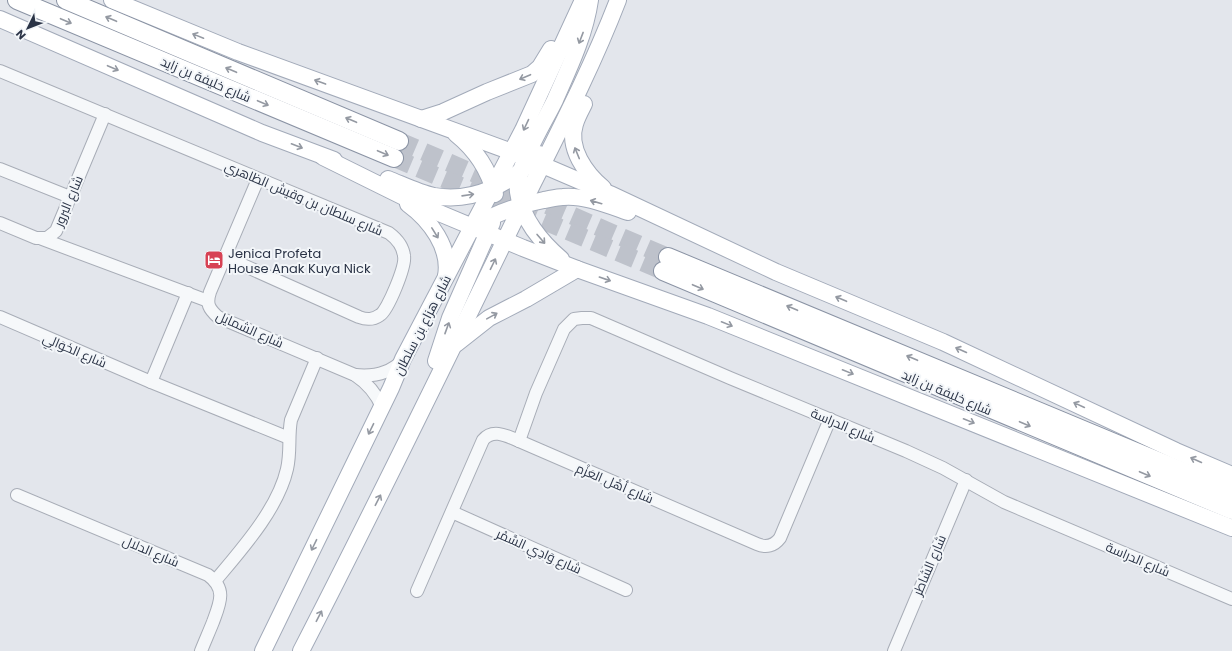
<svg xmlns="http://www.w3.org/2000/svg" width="1232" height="651" viewBox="0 0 1232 651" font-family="Poppins,Cairo,sans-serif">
<rect width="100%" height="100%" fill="#e3e6ec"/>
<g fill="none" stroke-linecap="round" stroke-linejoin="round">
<g stroke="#bec2cb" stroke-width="18" stroke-dasharray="18 9" stroke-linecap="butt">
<path d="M399,141L668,257"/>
<path d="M394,158L663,271"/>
</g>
<g stroke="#a8adb7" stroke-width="14">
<g id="minor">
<path d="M0,71L389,233C397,239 403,246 404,256C406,266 388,310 380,315C373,320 367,320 359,317L225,257"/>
<path d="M0,169L70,197"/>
<path d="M258,179L210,292C206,304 209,309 218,317L355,375C367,383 376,393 382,407"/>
<path d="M0,223L36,238H47L56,231L105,114"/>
<path d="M42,239L208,301"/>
<path d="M0,317L151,382L289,438"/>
<path d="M355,375C373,377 389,374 402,361"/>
<path d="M151,382L188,293"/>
<path d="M519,441L536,393L564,329L574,319L582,318H591L730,378L906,451L943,468L1004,502L1232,599"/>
<path d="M17,495L208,575C227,589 220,603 213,622C209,632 205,641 201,651"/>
<path d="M452,512L626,590"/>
<path d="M215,581C241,550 278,509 287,469C291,452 288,436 291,420L317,358"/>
<path d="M417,591L483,440C493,428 507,436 519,441L757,544C766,548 774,546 780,538L830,419"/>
<path d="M894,651L966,480"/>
</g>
</g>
<g stroke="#a2aab9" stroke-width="18">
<g id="major">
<path d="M112,0L238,52L512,152L610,194L776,272L943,342L1176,451L1232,475"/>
<path d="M0,19L262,133L334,160"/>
<path d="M584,104C581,110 577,117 575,124C567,148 586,174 603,188"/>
<path d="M421,119L443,112L487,92L532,74L540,67L551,49"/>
<path d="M456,134C476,150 489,170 495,194"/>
<path d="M323,157L420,205L523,248L577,269L708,316L1232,528"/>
<path d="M388,179C403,185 419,193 434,196C475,203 512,183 539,154"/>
<path d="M408,204C430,220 451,248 446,276"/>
<path d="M473,227C495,213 519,205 544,200C550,199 557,197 563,197C584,195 608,205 628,212"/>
<path d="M561,259C542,243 521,218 518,192C515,168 544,123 555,100C569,68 585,35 590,0"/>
<path d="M456,344L489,318L526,299L577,269"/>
<path d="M436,361L450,318L492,223"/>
<path d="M263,651L391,388L403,359L523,130L583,0"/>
<path d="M301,651C371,515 438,378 505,240C543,161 586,83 618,0"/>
</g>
</g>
<g stroke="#8a93a4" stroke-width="20">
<g id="highway">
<path d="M17,0L394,158"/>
<path d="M66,0L399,141"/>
<path d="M668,257L1232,492"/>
<path d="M663,271L1232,510"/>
</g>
</g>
<use href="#minor" stroke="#f6f8fa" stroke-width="12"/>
<use href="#major" stroke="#fff" stroke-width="16"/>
<use href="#highway" stroke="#fff" stroke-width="18"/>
</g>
<defs><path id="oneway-shaft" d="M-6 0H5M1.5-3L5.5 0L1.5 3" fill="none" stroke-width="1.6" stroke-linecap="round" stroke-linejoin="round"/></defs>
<g stroke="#9499a2">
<use href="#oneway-shaft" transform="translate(111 19) rotate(-157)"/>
<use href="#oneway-shaft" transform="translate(66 21) rotate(23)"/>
<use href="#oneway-shaft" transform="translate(198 36) rotate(-158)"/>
<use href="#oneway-shaft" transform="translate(581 38) rotate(111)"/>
<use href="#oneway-shaft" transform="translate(113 68) rotate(23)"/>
<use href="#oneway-shaft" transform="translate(231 70) rotate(-157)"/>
<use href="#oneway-shaft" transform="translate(525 77) rotate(157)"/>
<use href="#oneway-shaft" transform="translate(320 82) rotate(-160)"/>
<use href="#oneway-shaft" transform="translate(263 103) rotate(23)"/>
<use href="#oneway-shaft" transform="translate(351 120) rotate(-157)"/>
<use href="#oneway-shaft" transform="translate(526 125) rotate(115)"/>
<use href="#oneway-shaft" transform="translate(297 146) rotate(21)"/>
<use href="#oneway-shaft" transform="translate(383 153) rotate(23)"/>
<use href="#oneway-shaft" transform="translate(577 153) rotate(-112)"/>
<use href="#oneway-shaft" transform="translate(468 195) rotate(-8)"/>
<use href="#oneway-shaft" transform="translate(596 202) rotate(-164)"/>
<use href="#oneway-shaft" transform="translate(435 233) rotate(58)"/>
<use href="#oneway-shaft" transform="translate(541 239) rotate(49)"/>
<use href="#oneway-shaft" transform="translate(493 264) rotate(-64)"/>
<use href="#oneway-shaft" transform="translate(605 279) rotate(19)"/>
<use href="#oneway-shaft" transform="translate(698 287) rotate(23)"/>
<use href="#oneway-shaft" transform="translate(841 299) rotate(-157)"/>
<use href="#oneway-shaft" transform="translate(792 308) rotate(-157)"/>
<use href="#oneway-shaft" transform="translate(492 316) rotate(-29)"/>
<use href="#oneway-shaft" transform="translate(727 324) rotate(22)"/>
<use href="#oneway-shaft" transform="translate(447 328) rotate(-70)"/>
<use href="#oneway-shaft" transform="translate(961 350) rotate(-156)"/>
<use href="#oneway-shaft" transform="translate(912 358) rotate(-157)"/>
<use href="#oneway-shaft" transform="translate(848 372) rotate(22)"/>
<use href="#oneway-shaft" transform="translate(1079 405) rotate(-155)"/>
<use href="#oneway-shaft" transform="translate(969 421) rotate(22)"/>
<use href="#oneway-shaft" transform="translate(1025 424) rotate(23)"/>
<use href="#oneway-shaft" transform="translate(371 429) rotate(116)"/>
<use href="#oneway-shaft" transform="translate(1196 460) rotate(-156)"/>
<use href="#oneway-shaft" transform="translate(1145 474) rotate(23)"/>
<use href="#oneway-shaft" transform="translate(378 500) rotate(-63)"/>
<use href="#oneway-shaft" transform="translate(314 545) rotate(116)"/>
<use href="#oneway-shaft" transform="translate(319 616) rotate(-63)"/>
</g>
<defs>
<g id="hotel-square" transform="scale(1)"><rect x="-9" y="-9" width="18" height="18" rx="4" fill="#d74254" stroke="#f3f6f9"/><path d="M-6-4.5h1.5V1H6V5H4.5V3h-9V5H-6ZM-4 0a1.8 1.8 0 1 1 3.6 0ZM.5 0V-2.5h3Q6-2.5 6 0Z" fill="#fff"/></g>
</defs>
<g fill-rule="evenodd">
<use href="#hotel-square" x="214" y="260"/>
</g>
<g text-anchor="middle" stroke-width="4" stroke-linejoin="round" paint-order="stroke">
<g font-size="13" fill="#2a3346" stroke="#f3f6f9">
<text transform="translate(206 79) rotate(23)" y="5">شارع خليفة بن زايد</text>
<text transform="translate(304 198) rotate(23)" y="5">شارع سلطان بن وقيش الظاهري</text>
<text transform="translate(68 201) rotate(-67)" y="5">شارع البرور</text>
<text transform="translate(422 325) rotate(-63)" y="5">شارع هزاع بن سلطان</text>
<text transform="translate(250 329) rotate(24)" y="5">شارع الشمايل</text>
<text transform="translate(75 350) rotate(23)" y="5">شارع الخَوَالِي</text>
<text transform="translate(947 392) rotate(23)" y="5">شارع خليفة بن زايد</text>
<text transform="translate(843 425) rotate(23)" y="5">شارع الدراسة</text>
<text transform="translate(615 483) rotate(23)" y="5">شارع أهْل العَزْم</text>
<text transform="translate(151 551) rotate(23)" y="5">شارع الدلال</text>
<text transform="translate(539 551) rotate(24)" y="5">شارع وَادِي السَّمْر</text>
<text transform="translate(1138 559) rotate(23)" y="5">شارع الدراسة</text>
<text transform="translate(929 565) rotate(-67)" y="5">شارع الشاطر</text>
</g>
<g font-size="13" fill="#2a3346" stroke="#f3f6f9" text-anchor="start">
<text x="228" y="258">Jenica Profeta<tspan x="228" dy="15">House Anak Kuya Nick</tspan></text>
</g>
</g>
<g transform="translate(28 28) rotate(227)" stroke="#f3f6f9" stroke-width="3" paint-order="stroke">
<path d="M0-3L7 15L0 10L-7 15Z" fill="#2a3346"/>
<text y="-6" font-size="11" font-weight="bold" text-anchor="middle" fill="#2a3346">N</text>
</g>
</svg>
